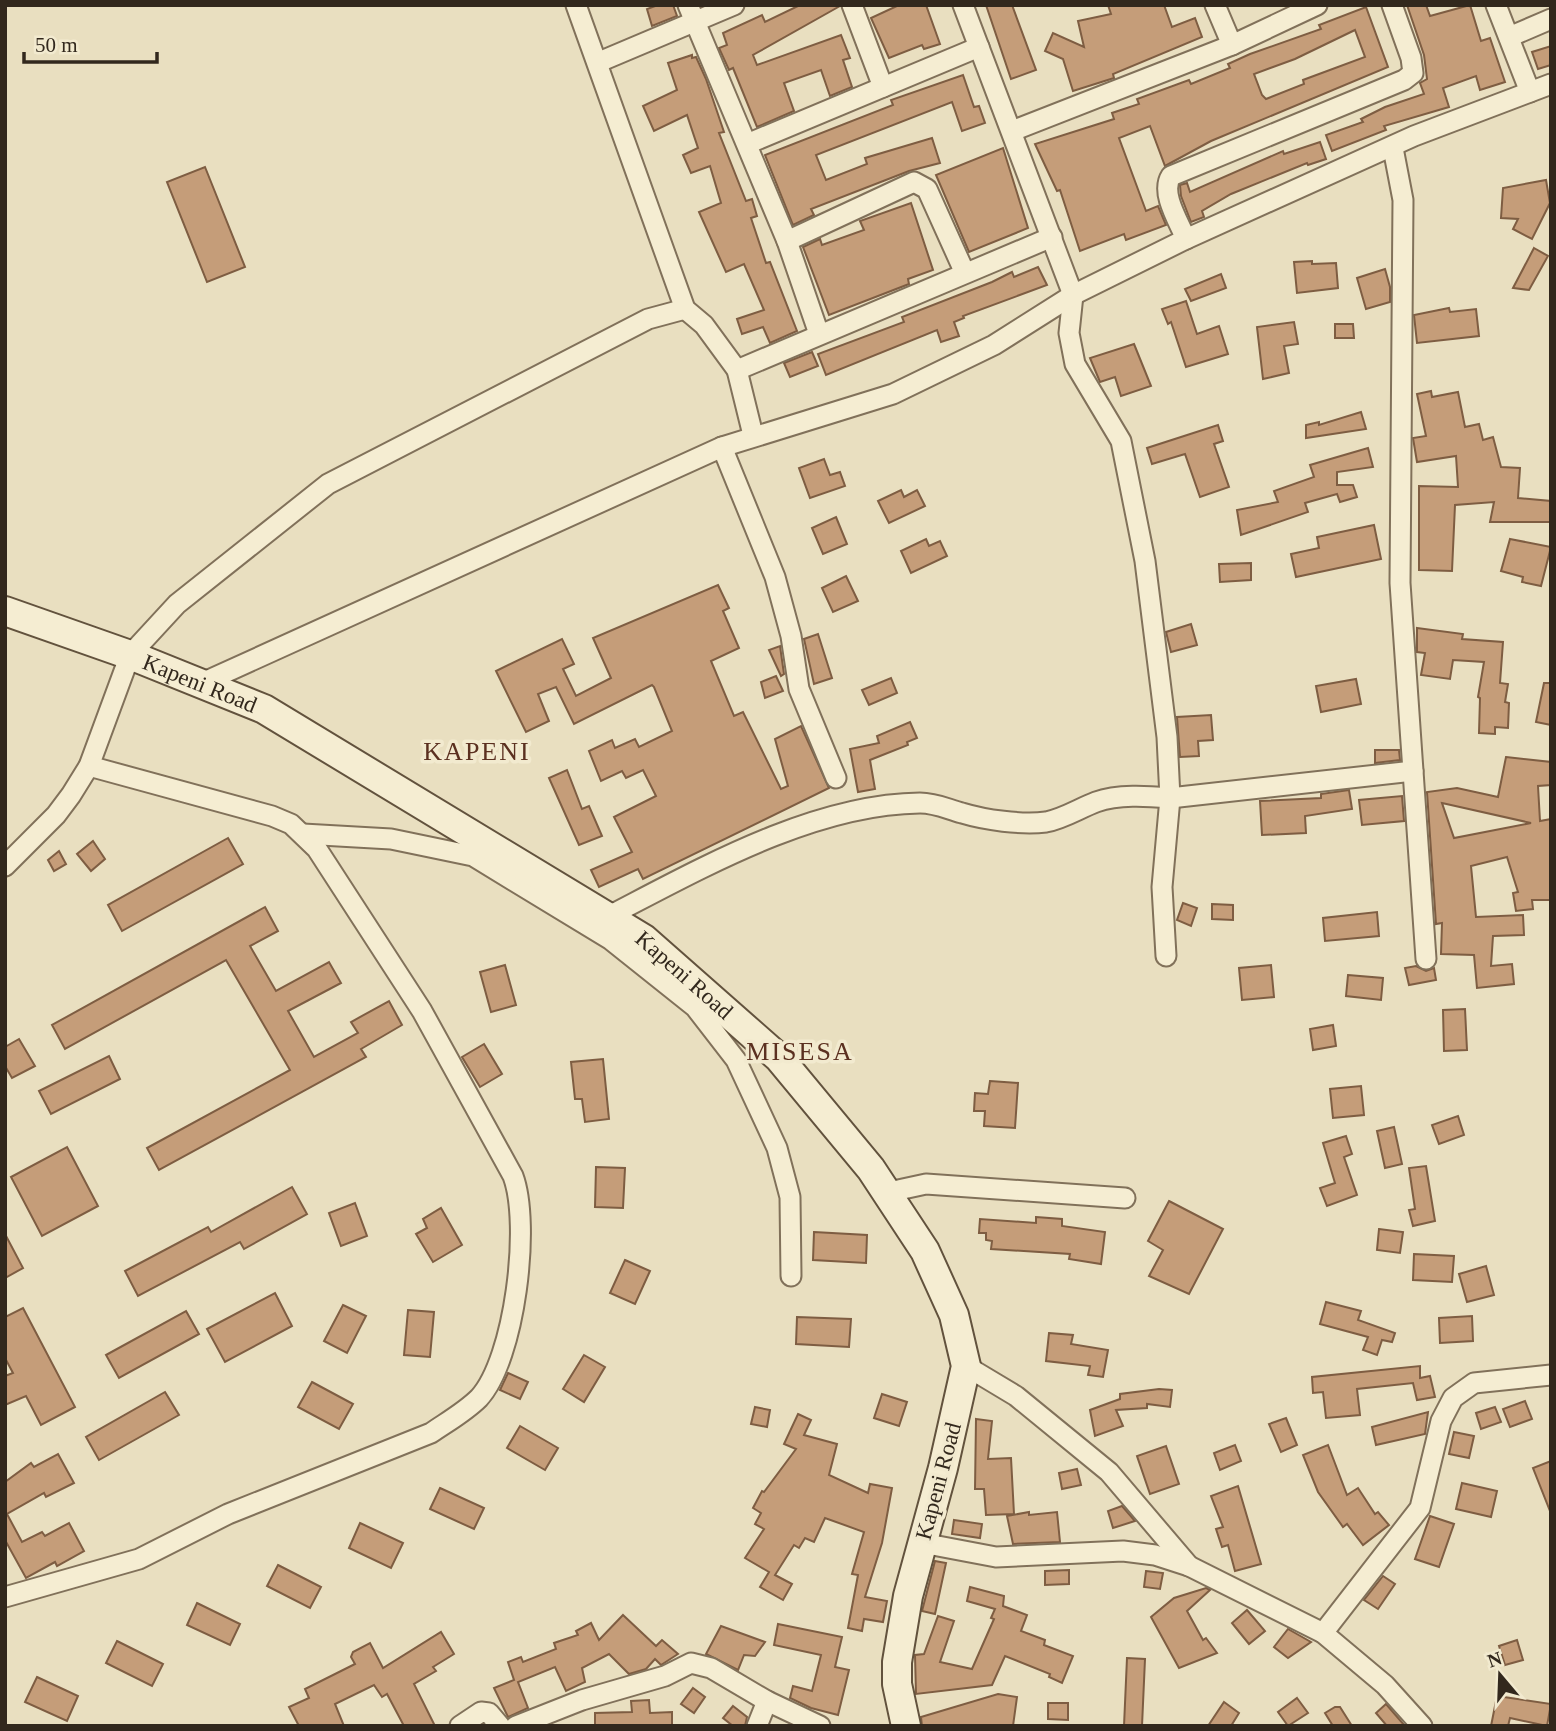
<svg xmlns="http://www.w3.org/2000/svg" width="1556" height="1731" viewBox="0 0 1556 1731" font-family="'Times New Roman',serif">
<rect width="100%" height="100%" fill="#e9dfc0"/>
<g fill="#c59d79" stroke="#7e5d42" stroke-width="2" fill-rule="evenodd">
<path d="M658,5H673L677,16L652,26L647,9Z"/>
<path d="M800,5L840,6L753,55L757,65L841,35L850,58L843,60L852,87L830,96L821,70L784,83L794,111L757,127L733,68L729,70L719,48L727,45L723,33L762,15L765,22Z"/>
<path d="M899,5H926L940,44L924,49L922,45L889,58L871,18Z"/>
<path d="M986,5H1012L1036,70L1011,79Z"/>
<path d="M1108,5H1164L1172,27L1195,18L1202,37L1113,74L1114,78L1073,91L1063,59L1045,51L1053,33L1084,47L1078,21L1111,14Z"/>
<path d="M1407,5H1426L1430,16L1470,5L1481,41L1490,38L1505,82L1480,90L1476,76L1443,88L1449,107L1384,126L1386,130L1332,151L1326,135L1363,122L1361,119L1385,107L1424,94L1420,83L1427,79L1424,55Z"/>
<path d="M1366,7L1388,67L1211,141L1165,166L1150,126L1119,138L1146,211L1158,206L1166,225L1126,240L1124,234L1080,251L1060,190L1057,191L1035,144L1114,119L1112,113L1139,104L1137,99L1189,80L1191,84L1230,68L1228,64L1250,54L1321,29L1319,25ZM1355,30L1365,57L1303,80L1304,84L1266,99L1262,95L1254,74L1295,59Z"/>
<path d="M1551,46V65L1538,69L1532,52Z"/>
<path d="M692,55V58L696,57L706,79L724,132L719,133L746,201L752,199L757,216L751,218L766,263L770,262L797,331L770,343L763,327L742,334L737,319L764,310L744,264L726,272L699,212L721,203L710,166L691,173L683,155L698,148L687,115L654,131L643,106L677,90L668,63Z"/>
<path d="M963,75L974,107L979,106L985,123L962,131L952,102L816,155L826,180L867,164L865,158L932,138L940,163L909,171L811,209L814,215L793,225L765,155L893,105L891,100Z"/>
<path d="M1320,142L1326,159L1308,165L1307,163L1231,194L1202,211L1204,217L1191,222L1181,196L1180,185L1187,183L1190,192L1283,151L1284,154Z"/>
<path d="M1003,148L1028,228L969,252L936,175Z"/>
<path d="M205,167L245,267L207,282L167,182Z"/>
<path d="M1546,180L1550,203L1532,239L1513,229L1518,219L1501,218L1503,188Z"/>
<path d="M911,203L933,270L908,279L909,284L829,315L803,247L820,239L822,245L864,230L860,221Z"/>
<path d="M1534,248L1548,256L1529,290L1513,288Z"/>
<path d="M1312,261V264L1336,263L1338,288L1297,293L1294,262Z"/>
<path d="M1038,267L1047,285L963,316L964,318L954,322L959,336L941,342L937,330L826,375L818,354L904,322L902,317L992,282L1012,272L1014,277Z"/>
<path d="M1385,269L1390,287V302L1366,309L1357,278Z"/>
<path d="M1221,274L1226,288L1191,301L1185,289Z"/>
<path d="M1186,301L1197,334L1219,326L1228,354L1186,367L1171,322L1168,324L1162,309Z"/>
<path d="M1449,308L1450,312L1476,309L1479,336L1417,343L1414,315Z"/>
<path d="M1294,322L1298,344L1284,346L1289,373L1263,379L1257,327Z"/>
<path d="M1335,324H1353L1354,338H1335Z"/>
<path d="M1134,344L1151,386L1121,396L1115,377L1100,382L1090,358Z"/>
<path d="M812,352L818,366L790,377L784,363Z"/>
<path d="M1431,391L1432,397L1458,392L1465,427L1479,424L1483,440L1493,437L1501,467L1520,468L1518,498L1551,501V522H1490L1494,502L1455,505L1452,571L1419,570V486L1458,487L1456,456L1417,462L1413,438L1426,436L1417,394Z"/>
<path d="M1361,412L1366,429L1306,438V425L1319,422V425Z"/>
<path d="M1218,425L1223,441L1214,444L1229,487L1200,497L1185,454L1152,464L1147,448Z"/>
<path d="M1368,448L1373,467L1337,472V485H1353L1357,497L1340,502L1337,494L1305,503L1308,512L1241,535L1237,510L1278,502L1274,491L1314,477L1310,465Z"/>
<path d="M824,459L830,475L840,472L845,486L810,498L799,468Z"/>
<path d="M901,490L904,497L917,490L925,506L889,523L878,501Z"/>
<path d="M836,517L847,544L823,554L812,528Z"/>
<path d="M1374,525L1381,559L1296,577L1291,554L1319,548L1317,537Z"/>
<path d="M926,539L929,546L940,541L947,556L911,573L901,551Z"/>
<path d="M1510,539L1551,547L1541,586L1522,582L1523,577L1501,571Z"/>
<path d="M1251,563V580L1220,582L1219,564Z"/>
<path d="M846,576L858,601L833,612L822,588Z"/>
<path d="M718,585L729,608L723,611L739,648L711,661L734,716L743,712L781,789L788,786L775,739L801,726L829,788L643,879L638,869L599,887L591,870L632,852L614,817L656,796L643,770L626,778L622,771L601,781L589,751L612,740L615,748L635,739L639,747L672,731L654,687L652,685L574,724L556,687L538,694L549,721L526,732L496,671L562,639L574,664L563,669L576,696L611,678L593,638Z"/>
<path d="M1191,624L1197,645L1171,652L1166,632Z"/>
<path d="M1417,628L1463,634L1462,639L1503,642L1500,683L1508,684L1505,702L1509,703L1508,728L1495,727V734L1479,733L1480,698L1478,697L1484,662L1453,660L1450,679L1421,675L1425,653L1417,652Z"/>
<path d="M818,634L832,678L814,684L804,639Z"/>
<path d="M780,646L784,674L781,676L769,650Z"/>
<path d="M776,676L783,691L765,698L761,682Z"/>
<path d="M891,678L897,693L869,705L862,690Z"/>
<path d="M1356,679L1361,704L1321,712L1316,686Z"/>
<path d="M1544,683H1551V725L1536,722Z"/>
<path d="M1211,715L1213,740L1198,741L1199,756L1180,757L1177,717Z"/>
<path d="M910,722L917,738L907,742L908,745L870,760L875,789L858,792L850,749L879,743L877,736Z"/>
<path d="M1375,750H1399L1400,760L1375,763Z"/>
<path d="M1506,757L1551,762V785L1538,786L1540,821L1551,819V900H1532L1533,909L1516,911L1513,893L1518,892L1507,857L1471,866L1476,917L1523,915L1524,935L1493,936L1491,966L1512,964L1514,984L1477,988L1474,955L1441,954L1442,923L1436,924L1427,792L1457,788L1498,797ZM1442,803L1531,823L1454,838Z"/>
<path d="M567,770L582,809L589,806L602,836L579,845L549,778Z"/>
<path d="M1349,790L1352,809L1305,816L1306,833L1262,835L1260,801L1321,798V794Z"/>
<path d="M1402,796L1404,821L1362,825L1359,800Z"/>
<path d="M228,838L243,864L122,931L108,905Z"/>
<path d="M93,841L105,859L91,871L77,854Z"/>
<path d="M59,851L66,864L54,871L48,860Z"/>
<path d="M1183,903L1197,908L1191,926L1177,920Z"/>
<path d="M1212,904L1233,905V920L1212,919Z"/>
<path d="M265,907L278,931L250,946L276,991L329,962L341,983L288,1011L314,1057L358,1033L351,1022L389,1001L402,1025L361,1049L366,1057L159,1170L147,1148L290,1070L226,960L65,1049L52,1025Z"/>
<path d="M1377,912L1379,936L1325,941L1323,918Z"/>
<path d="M505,965L516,1005L491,1012L480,972Z"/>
<path d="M1271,965L1274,997L1242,1000L1239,968Z"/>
<path d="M1416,966L1426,971L1434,968L1436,980L1409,985L1405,968Z"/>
<path d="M1348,975L1383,978L1381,1000L1346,996Z"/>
<path d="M1465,1009L1467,1050L1444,1051L1443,1010Z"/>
<path d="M1333,1025L1336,1046L1313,1050L1310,1029Z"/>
<path d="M19,1039L35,1066L12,1078L5,1066V1047Z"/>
<path d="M484,1044L502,1074L480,1087L462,1057Z"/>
<path d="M109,1056L120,1079L51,1114L39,1091Z"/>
<path d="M603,1059L609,1119L585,1122L582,1099H575L571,1062Z"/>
<path d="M990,1081L1018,1083L1015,1128L984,1126L985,1111H974L975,1093L988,1094Z"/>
<path d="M1361,1086L1364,1115L1333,1118L1330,1089Z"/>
<path d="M1458,1116L1464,1135L1439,1144L1432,1125Z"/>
<path d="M1394,1127L1402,1164L1385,1168L1377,1131Z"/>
<path d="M1346,1136L1352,1154L1344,1157L1357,1195L1327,1206L1320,1188L1335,1183L1323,1143Z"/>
<path d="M67,1147L98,1206L42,1236L11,1177Z"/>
<path d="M1426,1166L1435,1221L1413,1226L1409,1210L1415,1209L1409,1168Z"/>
<path d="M596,1167L625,1168L623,1208L595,1207Z"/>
<path d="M292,1187L307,1214L244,1249L240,1242L138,1296L125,1271L208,1227L211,1232Z"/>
<path d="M1169,1201L1223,1229L1189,1294L1149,1276L1163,1250L1148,1241Z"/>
<path d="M355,1203L367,1236L341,1246L329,1213Z"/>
<path d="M441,1208L462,1245L433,1262L416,1234L427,1228L423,1219Z"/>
<path d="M1036,1217L1062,1219V1226L1105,1232L1101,1264L1069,1259L1070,1254L991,1249L992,1241L986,1240V1233H979L980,1219L1036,1223Z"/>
<path d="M1379,1229L1403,1232L1400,1253L1377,1250Z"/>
<path d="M814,1232L867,1235L866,1263L813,1260Z"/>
<path d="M5,1234L23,1268L5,1278Z"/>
<path d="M1414,1254L1454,1256L1452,1282L1413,1280Z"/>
<path d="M625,1260L650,1271L635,1304L610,1293Z"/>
<path d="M1486,1266L1494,1295L1467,1302L1459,1274Z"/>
<path d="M275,1293L292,1326L225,1362L207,1329Z"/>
<path d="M1326,1302L1361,1311L1358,1320L1395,1333L1392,1342L1382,1340L1377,1355L1363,1350L1368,1337L1320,1324Z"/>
<path d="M343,1305L366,1316L347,1353L324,1341Z"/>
<path d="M23,1308L75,1407L41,1425L26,1396L5,1405V1376L13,1373L5,1358V1317Z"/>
<path d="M408,1310L434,1312L430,1357L404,1355Z"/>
<path d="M186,1311L199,1334L119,1378L106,1355Z"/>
<path d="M1472,1316L1473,1341L1440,1343L1439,1318Z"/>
<path d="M797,1317L851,1319L849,1347L796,1344Z"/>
<path d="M1049,1333L1073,1335L1071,1344L1108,1350L1103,1377L1088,1375L1090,1366L1046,1361Z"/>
<path d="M584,1355L605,1367L584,1402L563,1389Z"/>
<path d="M1420,1366V1378L1430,1376L1435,1397L1417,1400L1413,1383L1357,1389L1360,1415L1326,1418L1323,1392L1313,1393L1312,1377Z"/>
<path d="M508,1373L528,1382L520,1399L500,1390Z"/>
<path d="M312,1382L353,1404L339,1429L298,1407Z"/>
<path d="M1159,1389L1172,1390L1170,1407L1147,1404V1408L1116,1410L1123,1426L1095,1436L1090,1410L1120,1399V1394Z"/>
<path d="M165,1392L179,1415L99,1460L86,1437Z"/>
<path d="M882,1394L907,1402L899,1426L874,1418Z"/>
<path d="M1525,1401L1532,1419L1510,1427L1503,1409Z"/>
<path d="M755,1407L770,1410L767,1427L751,1424Z"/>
<path d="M1495,1407L1501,1422L1481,1429L1476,1413Z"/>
<path d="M1428,1412L1425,1434L1376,1445L1372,1427Z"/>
<path d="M798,1414L811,1420L804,1435L837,1444L829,1475L868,1493L870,1484L892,1488L882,1543L865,1597L887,1601L883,1622L864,1619L862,1631L848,1628L858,1575L852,1574L864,1532L825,1518L814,1542L805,1538L799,1548L794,1545L775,1575L792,1584L783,1600L760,1587L769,1572L745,1558L764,1529L755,1524L761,1513L753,1508L762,1491L764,1492L796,1449L784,1444Z"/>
<path d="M1286,1418L1297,1445L1281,1452L1269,1424Z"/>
<path d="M976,1419L992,1421L988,1459L1011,1458L1014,1514L986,1515L984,1489H975Z"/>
<path d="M520,1426L558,1448L545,1470L507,1448Z"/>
<path d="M1454,1432L1474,1436L1469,1458L1449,1454Z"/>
<path d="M1235,1445L1241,1461L1220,1470L1214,1453Z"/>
<path d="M1328,1445L1347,1495L1358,1488L1375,1514L1378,1512L1389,1525L1363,1545L1347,1524L1343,1527L1318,1492L1303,1455Z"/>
<path d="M1166,1446L1179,1484L1150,1494L1137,1456Z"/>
<path d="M58,1454L74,1483L46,1497L44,1493L7,1514L22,1542L42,1532L45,1536L69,1523L84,1551L57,1566L55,1562L26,1578L5,1540V1482L31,1463L34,1467Z"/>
<path d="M1551,1461V1511H1550L1533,1468Z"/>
<path d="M1077,1469L1081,1485L1062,1489L1059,1473Z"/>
<path d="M1462,1483L1497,1491L1491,1517L1456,1509Z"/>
<path d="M1238,1486L1261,1564L1235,1571L1228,1545L1222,1547L1216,1529L1223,1527L1211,1496Z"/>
<path d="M440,1488L484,1508L474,1529L430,1509Z"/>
<path d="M1122,1506L1135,1521L1113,1528L1108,1511Z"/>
<path d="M1029,1512V1515L1057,1512L1060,1542L1013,1544L1007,1516Z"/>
<path d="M1430,1516L1454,1524L1439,1567L1415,1559Z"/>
<path d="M954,1520L982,1524L980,1538L952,1534Z"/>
<path d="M360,1523L403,1543L391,1568L349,1548Z"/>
<path d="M935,1561L946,1563L935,1614L922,1611Z"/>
<path d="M278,1565L321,1587L310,1608L267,1586Z"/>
<path d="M1069,1570V1584L1045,1585V1571Z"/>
<path d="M1146,1571L1163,1573L1160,1589L1144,1587Z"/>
<path d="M1383,1576L1395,1584L1378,1609L1364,1600Z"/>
<path d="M970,1587L1004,1596L1003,1606L1027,1615L1021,1631L1045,1640L1044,1645L1073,1656L1062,1683L1049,1677L1050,1674L1005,1656L992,1685L916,1694L915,1655L924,1654L938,1616L954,1621L940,1662L972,1669L994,1619L991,1618L995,1609L967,1601Z"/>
<path d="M1206,1588L1210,1590L1187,1611L1203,1640L1206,1638L1217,1653L1179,1668L1151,1617L1174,1598Z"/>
<path d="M197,1603L240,1624L230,1645L187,1625Z"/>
<path d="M1247,1610L1265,1631L1249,1644L1232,1623Z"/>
<path d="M623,1615L656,1646L662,1640L678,1654L661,1665L655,1659L646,1669L629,1674L609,1654L582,1668L585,1682L566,1691L555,1667L518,1682L528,1708L508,1717L494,1688L514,1680L508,1662L521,1657L523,1662L556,1649L554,1643L578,1635L576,1631L591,1623L599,1640Z"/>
<path d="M778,1624L842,1637L835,1667L849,1670L838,1715L811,1708L790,1698L793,1686L812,1691L821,1655L774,1645Z"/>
<path d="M721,1626L765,1642L755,1656L744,1655L738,1670L706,1654Z"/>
<path d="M1288,1629L1311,1642L1288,1658L1274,1647Z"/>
<path d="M441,1632L454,1654L433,1667L436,1671L414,1684L435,1726H404L387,1694L382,1697L374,1685L335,1704L344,1726H299L289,1707L309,1698L305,1689L355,1664L351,1657L353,1652L370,1643L383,1668Z"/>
<path d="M1517,1640L1523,1660L1505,1665L1499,1646Z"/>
<path d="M117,1641L163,1664L152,1686L106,1663Z"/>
<path d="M1127,1658L1145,1659L1142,1726H1124Z"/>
<path d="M37,1677L78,1696L67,1721L25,1702Z"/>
<path d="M693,1688L705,1697L694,1713L681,1704Z"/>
<path d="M998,1694L1017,1697L1013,1726H922L921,1717Z"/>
<path d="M1497,1696L1551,1704L1547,1726L1510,1718L1508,1726H1491Z"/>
<path d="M1297,1698L1308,1713L1288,1726L1278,1712Z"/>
<path d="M649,1700L650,1713L672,1712V1725L595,1726V1713L632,1712L631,1701Z"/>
<path d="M1224,1702L1239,1713L1231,1726H1208Z"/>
<path d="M1048,1703H1068V1720L1048,1719Z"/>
<path d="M1386,1704L1405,1726H1387L1376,1713Z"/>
<path d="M733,1706L747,1717L745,1726H733L723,1718Z"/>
<path d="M1335,1707H1340L1352,1726H1333L1325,1713Z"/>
</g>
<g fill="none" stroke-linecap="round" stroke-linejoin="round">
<g stroke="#81715a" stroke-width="23">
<g id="street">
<path d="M576,5L685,309L704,325L737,370L753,435"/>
<path d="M688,5L787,241L819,334"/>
<path d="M852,5L883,87"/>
<path d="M963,5L1073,295L1069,333L1075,364L1121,441L1145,561L1167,737L1170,798L1162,887L1166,956"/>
<path d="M1215,5L1232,45"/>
<path d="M1496,5L1530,92"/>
<path d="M1509,37L1551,19"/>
<path d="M599,62L734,5"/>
<path d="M1012,131L1232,45L1317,5"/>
<path d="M747,144L979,47"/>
<path d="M1393,148L1403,200L1400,583L1426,959"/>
<path d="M1186,239C1179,222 1160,193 1171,176L1404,80L1413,73L1411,58L1392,5"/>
<path d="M787,241L914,182L927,189L964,271"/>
<path d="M737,370L1052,237"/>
<path d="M722,447L775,577L791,636L799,689L836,778"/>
<path d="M200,684L722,447L893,394L994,345L1073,295L1186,239L1414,136L1551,84"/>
<path d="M303,834L391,839L473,856L611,940L695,1007L736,1060L777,1148L790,1197L791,1276"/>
<path d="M5,866L56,815L71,795L89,766L130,655L177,604L328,484L648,319L685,309"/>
<path d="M607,917C700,869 813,804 920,803C936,803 947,809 962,813C985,820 1021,825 1046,822C1063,819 1080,808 1096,802C1118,794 1147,796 1170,798L1413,771"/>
<path d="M889,1192L926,1184L1125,1198"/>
<path d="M966,1366L1016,1396L1109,1472L1189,1566"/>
<path d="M922,1543L996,1557L1123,1551L1155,1555L1189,1566L1323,1633L1385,1685L1422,1726"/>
<path d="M5,1597L139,1559L228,1514L431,1433C447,1422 465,1412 479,1398C515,1359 531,1224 513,1176L422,1011L317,849L291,824L272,816L89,766"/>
<path d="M1323,1633L1420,1508L1441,1421L1453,1398L1474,1383L1551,1375"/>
<path d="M460,1726L481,1712L489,1713L500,1726"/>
<path d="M516,1726L582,1700L665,1676L691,1663L711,1668L767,1701L820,1726"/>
<path d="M757,1726L767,1701"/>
</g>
</g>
<g stroke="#62523d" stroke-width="32">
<g id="secondary">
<path id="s1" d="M5,611L130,655L264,709L644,939L779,1058L871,1169L925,1251L954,1315L966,1366L943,1468L908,1596L897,1662V1684L906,1726"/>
</g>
</g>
<use href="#street" stroke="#f5edd2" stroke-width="19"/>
<use href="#secondary" stroke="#f5edd2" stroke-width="28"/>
</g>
<g text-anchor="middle" stroke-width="7" stroke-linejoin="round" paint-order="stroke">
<g font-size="23" fill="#32281d" stroke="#f2eacf">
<text dy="8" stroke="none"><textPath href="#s1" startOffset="208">Kapeni Road</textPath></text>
<text dy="8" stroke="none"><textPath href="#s1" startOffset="775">Kapeni Road</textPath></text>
<text transform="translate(938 1481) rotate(-75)" y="8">Kapeni Road</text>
</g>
<g font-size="26" letter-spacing="2" fill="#5b3020" stroke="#f2eacf">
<text x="477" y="760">KAPENI</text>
<text x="800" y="1060">MISESA</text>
</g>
</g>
<rect width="1556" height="1731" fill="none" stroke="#32281d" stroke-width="14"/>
<g transform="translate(1500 1675) rotate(341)" stroke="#f2eacf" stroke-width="5" paint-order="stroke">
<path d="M0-5L12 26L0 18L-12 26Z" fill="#32281d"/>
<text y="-10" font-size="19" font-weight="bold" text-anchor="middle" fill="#32281d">N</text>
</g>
<path d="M24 52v10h133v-10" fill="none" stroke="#32281d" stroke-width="3.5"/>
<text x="35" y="52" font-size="21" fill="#32281d" stroke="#f2eacf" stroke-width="5" paint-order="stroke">50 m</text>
</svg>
